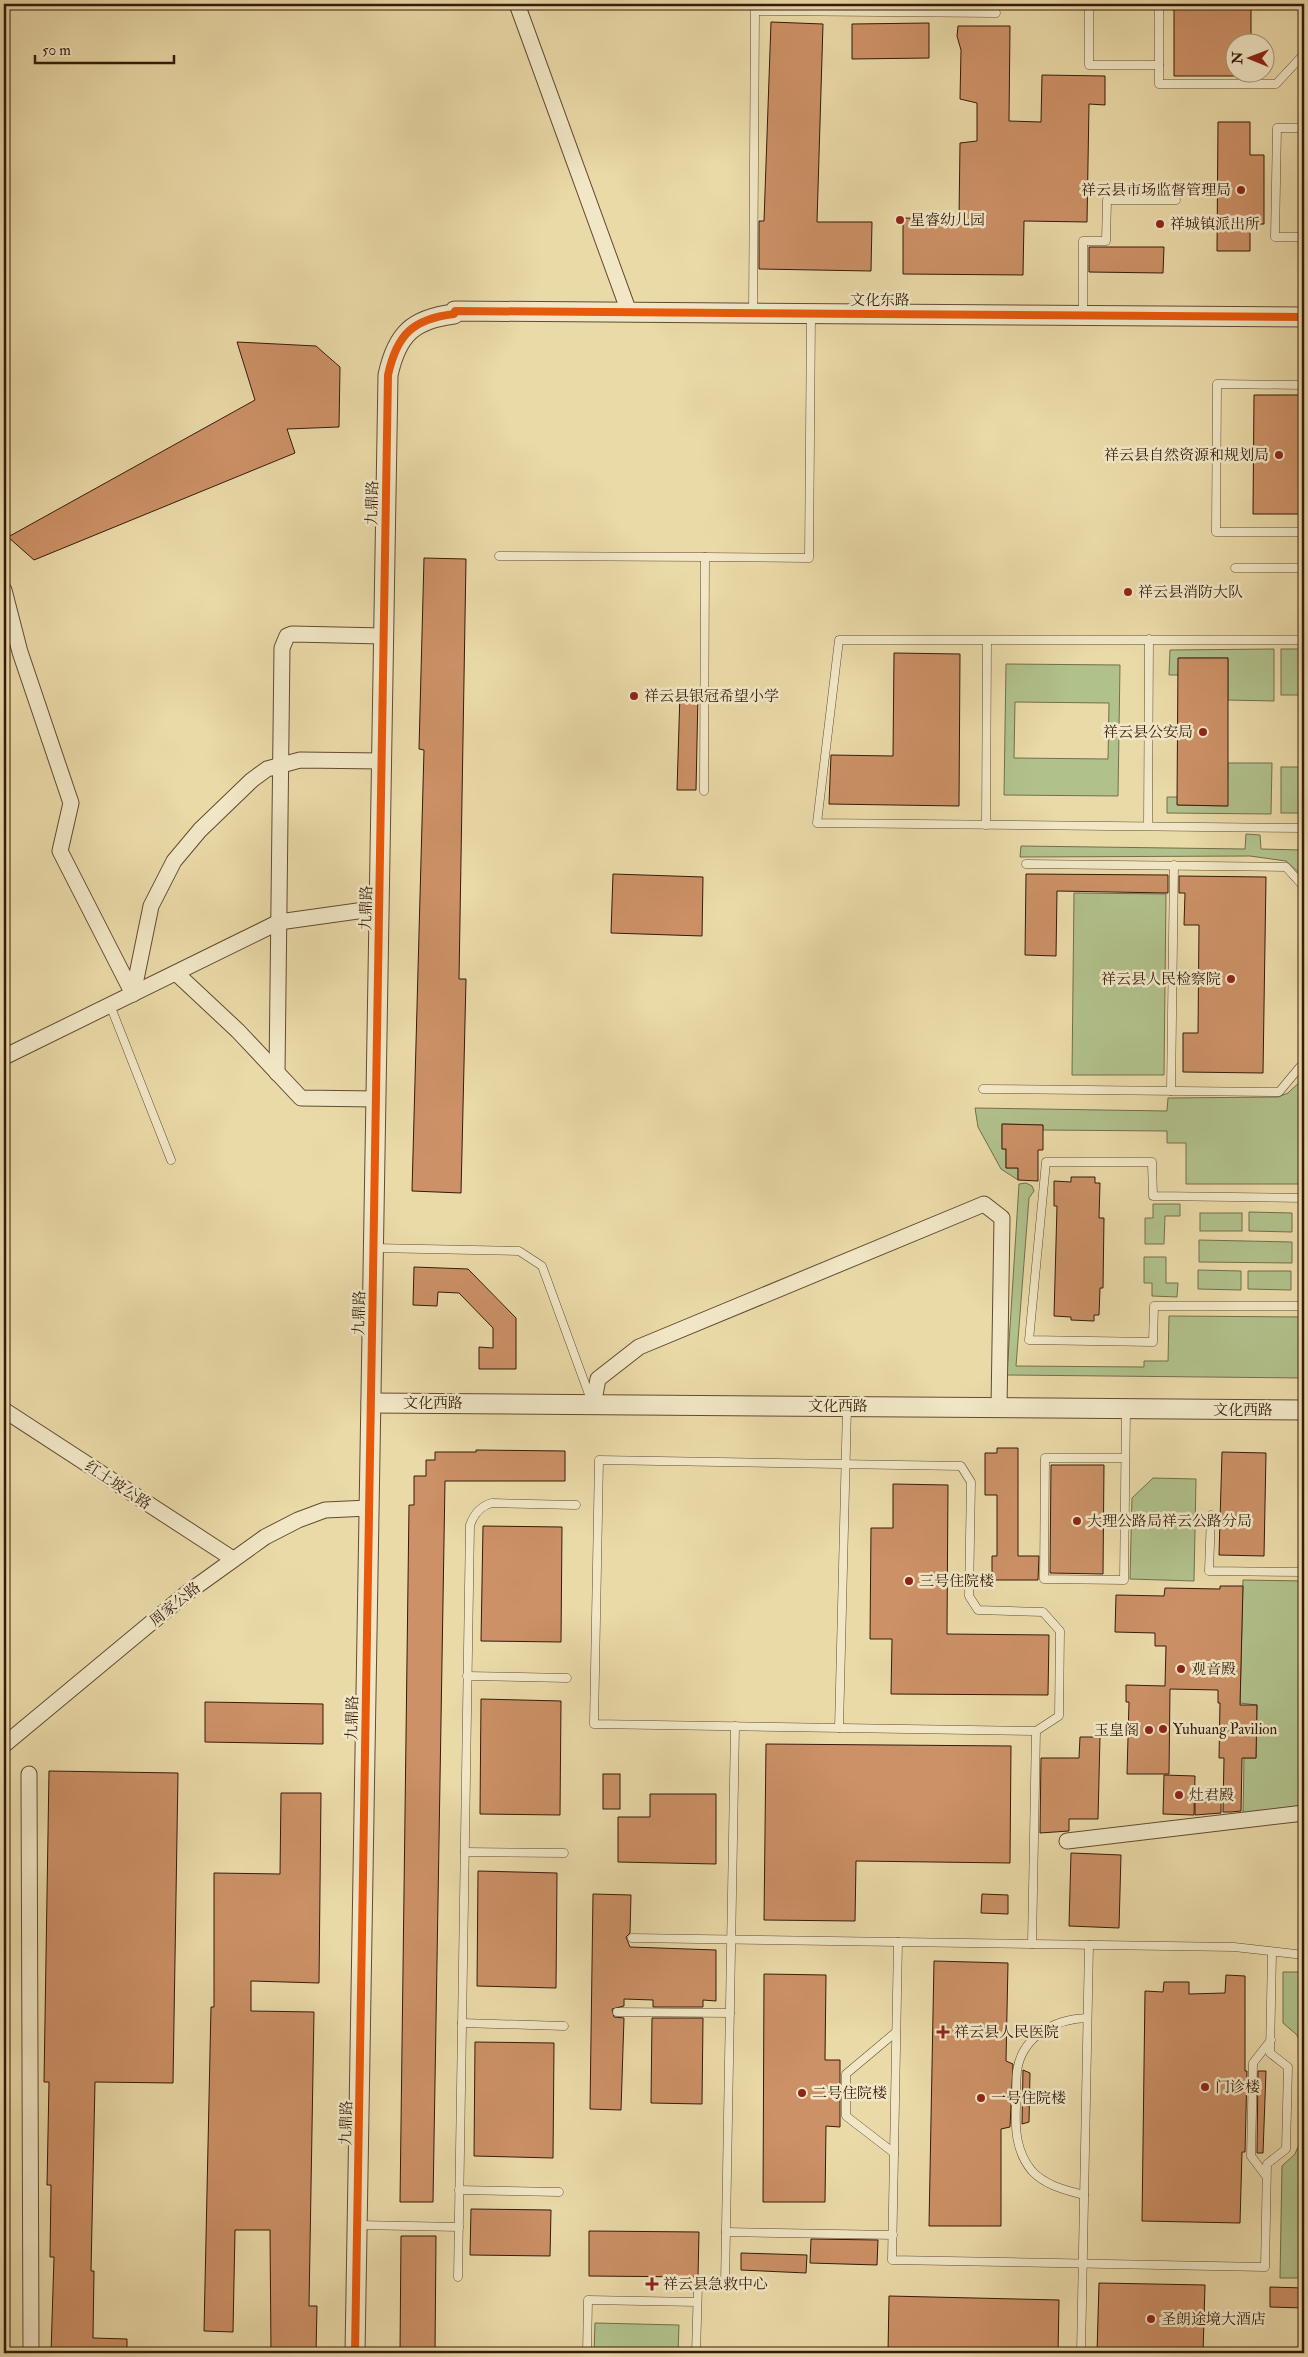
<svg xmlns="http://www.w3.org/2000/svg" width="1308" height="2357" viewBox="0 0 1308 2357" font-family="'IM FELL Double Pica','Noto Serif SC',serif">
<rect width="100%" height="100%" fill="#eadaa8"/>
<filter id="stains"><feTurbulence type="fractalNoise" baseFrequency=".004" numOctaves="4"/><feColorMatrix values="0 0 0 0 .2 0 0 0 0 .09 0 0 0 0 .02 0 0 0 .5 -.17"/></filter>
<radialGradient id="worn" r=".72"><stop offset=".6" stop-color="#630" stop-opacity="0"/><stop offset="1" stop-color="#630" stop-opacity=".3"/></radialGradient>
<g fill="#b1c18c" stroke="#746e4c" fill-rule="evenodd">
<path d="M1274,649V701L1228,700V658H1179L1178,675H1169L1170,650Z"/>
<rect x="1281" y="649" width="23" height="46"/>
<path d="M1006,664L1120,665L1118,796L1004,795ZM1015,702L1109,703L1108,759L1014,758Z"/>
<path d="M1228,763H1272L1271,814L1167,813V797H1178V805L1227,806Z"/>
<rect x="1281" y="767" width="23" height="46"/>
<path d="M1246,834L1260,835L1261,849L1302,850L1304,836V871L1299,873L1286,861L1250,856L1020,857L1021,846L1245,849Z"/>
<path d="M1074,893L1166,894L1164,1075H1072Z"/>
<path d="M1304,1078V1184H1186V1143H1167V1131L1043,1130V1125L1002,1124V1149H1006V1168H1018V1180L1001,1169L978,1127L975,1108L1167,1111L1168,1098L1278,1097L1288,1093Z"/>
<path d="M1026,1183L1032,1186L1034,1191L1029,1198L1016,1366L1144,1367V1361H1168L1169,1316L1304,1317V1378L1007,1375L1019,1184Z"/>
<path d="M1153,1204H1180V1216H1165L1164,1244H1145V1218H1153Z"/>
<path d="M1249,1212L1292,1213V1232L1249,1231Z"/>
<rect x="1200" y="1213" width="42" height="18"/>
<path d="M1199,1240L1292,1242V1263L1199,1262Z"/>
<path d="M1144,1257H1166V1283H1178L1177,1297L1152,1296V1283H1144Z"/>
<path d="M1198,1270L1241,1271V1290L1198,1289Z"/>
<path d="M1248,1271H1291V1290L1248,1289Z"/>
<path d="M1153,1478L1196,1479L1194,1581L1130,1579L1132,1498Z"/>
<path d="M1243,1580L1304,1581V1805L1243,1814L1244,1758H1256L1257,1705L1240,1703Z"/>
<path d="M1283,1972H1304V2278H1280L1282,2166L1295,2154L1302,2137L1304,2054L1297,2035L1283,2023Z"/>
<path d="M595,2323L679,2325L678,2353H594Z"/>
</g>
<g fill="#cc9166" stroke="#361a0b">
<path d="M1174,4H1251V42H1236V76H1174Z"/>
<path d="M771,22L823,24L817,222H872L871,271L759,269V221H764Z"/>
<path d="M929,23V58L852,59V24Z"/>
<path d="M958,26H1010L1009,121L1041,122L1042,75L1105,76V105L1089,104L1087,222L1024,221L1023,275L903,274V218L959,219L960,143L977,141V103L960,99L961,50L957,36Z"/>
<path d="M1218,122H1250V155H1264V224H1250V251H1217Z"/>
<path d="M1089,247H1164L1163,273L1089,272Z"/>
<path d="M237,342L316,346L340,367L339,427L287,429L295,453L34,560L8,537L255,400Z"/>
<path d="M1254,395H1304V514H1253Z"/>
<path d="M424,558L466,559L459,979H466L461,1193L412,1191L424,750L419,749Z"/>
<path d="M894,653L960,654L959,806L829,804L831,755L893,756Z"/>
<path d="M1178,658H1228V806L1177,805Z"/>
<path d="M680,693L698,694L696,790H677Z"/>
<path d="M613,874L703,877L702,936L611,933Z"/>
<path d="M1026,874L1168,875V893L1057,891L1056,956L1025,955Z"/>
<path d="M1179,876L1266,877L1263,1073L1183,1072V1033H1198L1199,925H1184L1185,893H1179Z"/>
<path d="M1002,1124L1043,1125V1150H1038V1181L1018,1180V1168H1006V1149H1002Z"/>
<path d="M1071,1177H1095V1183H1100L1099,1218H1104L1103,1288H1100L1099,1315H1094V1321L1071,1320V1317L1054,1316L1057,1206H1054V1181L1071,1182Z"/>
<path d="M414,1267L468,1269L516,1318V1369H479V1347L493,1348V1328L459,1293L438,1292L437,1306L413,1305Z"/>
<path d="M997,1448H1018V1556H1039L1038,1580H992V1556H997V1495H985V1453H997Z"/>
<path d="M476,1450L565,1451V1481H445L433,2202H400L409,1505H414V1476H426V1460H435V1452H476Z"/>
<path d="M1222,1452L1266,1453L1264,1556L1219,1555Z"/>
<path d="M1051,1465H1104L1103,1574L1050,1573Z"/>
<path d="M893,1484L948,1485L947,1634L1049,1635L1048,1695L891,1694L892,1639H870L871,1528H893Z"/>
<path d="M483,1526L562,1527L561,1642L481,1641Z"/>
<path d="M1220,1586H1243L1240,1705H1257L1256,1758H1242L1241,1811L1231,1812H1223L1224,1758H1219L1220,1703H1218V1690L1170,1689L1169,1774H1127L1129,1702H1126V1685L1165,1686L1166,1646H1155V1633L1115,1632L1116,1595L1164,1596L1165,1588L1220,1589Z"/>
<path d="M481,1699L561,1701L560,1815L480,1814Z"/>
<path d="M205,1702L323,1704V1744L205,1742Z"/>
<path d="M1080,1737H1100L1098,1819H1069V1831L1040,1833L1041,1758H1079Z"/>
<path d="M766,1744L1011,1746L1010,1863L856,1861L855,1921L764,1920Z"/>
<path d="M49,1771L178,1773L173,2083L95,2082L91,2271H94L93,2338L127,2339V2353H51L54,2257H50L51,2185H47L49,2082H44Z"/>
<rect x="603" y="1774" width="17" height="35"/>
<path d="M1164,1775L1195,1776L1194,1815L1163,1814Z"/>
<path d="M281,1793H321L319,1983L251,1981V2011L314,2012L309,2306H317L316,2353H271L270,2230H235L233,2332L204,2331L211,2007H214V1873L280,1874Z"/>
<path d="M650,1794H716V1864L618,1862V1817H650Z"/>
<path d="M1195,1802H1221V1813L1195,1815Z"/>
<path d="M1071,1853L1121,1855L1119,1928L1069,1926Z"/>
<path d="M478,1871L557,1873L556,1988L477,1986Z"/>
<path d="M593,1894L631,1895L630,1933L626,1937L630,1947L716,1950V2001L703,2000V2007H653V2000L624,1999V2006L612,2009L614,2017L624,2018L621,2110L590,2109Z"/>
<path d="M982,1894L1008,1895V1914L981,1913Z"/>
<path d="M934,1961L1008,1963L1006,2061L1013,2064L1010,2127L1001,2129V2226H929Z"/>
<path d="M764,1974L826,1975L825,2060H840V2127L826,2126L825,2202H763Z"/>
<path d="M1226,1975L1245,1976V2071H1247L1245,2152H1242L1240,2223L1142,2221L1145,1991L1163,1992L1164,1982H1189V1994L1225,1993Z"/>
<path d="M652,2018H703L702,2104L651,2103Z"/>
<path d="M475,2042L554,2043L553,2158L474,2156Z"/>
<path d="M1023,2070L1030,2073L1029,2122L1022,2124Z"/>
<path d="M1258,2071H1266L1263,2153H1257Z"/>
<path d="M471,2209L551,2210L550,2256L470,2255Z"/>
<path d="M589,2231L699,2232L698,2277L589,2276Z"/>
<path d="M401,2236H436L435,2353H400Z"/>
<path d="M811,2239L878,2240L877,2265L810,2263Z"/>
<path d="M741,2253L807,2255L806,2273L741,2270Z"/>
<path d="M1099,2283L1205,2285L1203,2353H1097Z"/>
<path d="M1270,2287L1304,2288V2308L1270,2307Z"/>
<path d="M889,2296L1059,2300L1058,2353H888Z"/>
</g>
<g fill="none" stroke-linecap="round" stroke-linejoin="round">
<g stroke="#634a32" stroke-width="9">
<g id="service">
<path d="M1089,4V65H1159V84H1276L1304,54"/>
<path d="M1159,4V65"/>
<path d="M1304,128H1277L1275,237H1304"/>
<path d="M753,313L755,11L996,13"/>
<path d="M1083,315V241H1106L1107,200H1176"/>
<path d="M1304,385L1217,384L1216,532H1304"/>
<path d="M499,556L705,557"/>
<path d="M1235,568H1304"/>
<path d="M1304,640H839L817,823L1304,828"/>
<path d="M704,791L705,557L809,558L811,314"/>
<path d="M986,825L987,641"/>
<path d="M1148,826L1149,639"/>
<path d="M1026,864L1286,867L1304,887"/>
<path d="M110,1005L171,1160"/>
<path d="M983,1089L1279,1092L1304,1062"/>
<path d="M1171,1091L1174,865"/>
<path d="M1304,1198L1153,1196L1152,1162H1046L1029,1340L1153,1342L1154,1306H1304"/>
<path d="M374,1248L519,1251L542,1266L591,1400"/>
<path d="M1125,1458H1045L1044,1579L1124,1580L1126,1409"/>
<path d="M1211,1515L1209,1571L1303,1572L1304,1496"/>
<path d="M467,1676L567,1678"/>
<path d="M839,1728L847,1407"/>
<path d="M465,1852L564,1853"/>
<path d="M632,1938L1234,1947L1304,1955"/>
<path d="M898,1942L892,2260L1265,2267L1267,2164L1286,2149L1288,2067L1270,2053L1272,1953"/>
<path d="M1032,1944L1036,1731L594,1724L599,1460L961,1466L971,1482L969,1596L978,1610L1043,1612L1060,1631L1059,1716L1036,1731"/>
<path d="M617,2012L730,2013"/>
<path d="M462,2023L564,2026"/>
<path d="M894,2153L846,2116V2074L896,2032"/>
<path d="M1266,2176L1251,2156L1253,2063L1271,2040"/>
<path d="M459,2190L559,2192"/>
<path d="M1084,2195C1066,2190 1046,2186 1032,2171C1016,2152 1015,2129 1016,2106C1016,2094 1016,2082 1017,2071C1022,2036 1055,2019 1087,2018"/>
<path d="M358,2225L459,2227"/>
<path d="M726,2232L893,2235"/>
<path d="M458,2277L470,1525C474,1514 480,1506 492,1503L576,1505"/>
<path d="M587,2353L588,2300L697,2302"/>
<path d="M696,2353L698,2285H725L735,1726"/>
<path d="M1081,2353L1089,1945"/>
</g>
</g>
<g stroke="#634a32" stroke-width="17">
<g id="minor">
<path d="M517,4L629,312"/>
<path d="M4,590L20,652L71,803L60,851L133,994L151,906L174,861L200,830L252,780L267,769L300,760L382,761"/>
<path d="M176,973L238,1031L301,1098L376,1099"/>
<path d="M4,1057L279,922L379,908"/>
<path d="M277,1073L282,648L287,636L292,634L384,636"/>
<path d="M593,1405L598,1379L639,1347L984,1204L1002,1218L999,1408"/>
<path d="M4,1410L233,1559"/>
<path d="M4,1745L187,1593L265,1537L298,1520L325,1510L369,1508"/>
<path d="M29,1774L31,2353"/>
<path d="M1067,1841L1304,1813"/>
</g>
</g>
<g stroke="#634a32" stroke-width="21">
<g id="tertiary">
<path d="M371,1403L1304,1410"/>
<path d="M355,2353L388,375C397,334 413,319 454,314L455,311L1304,317"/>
</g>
</g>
<use href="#service" stroke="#f1e7c6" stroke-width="8"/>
<use href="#minor" stroke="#f1e7c6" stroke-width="15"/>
<use href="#tertiary" stroke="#f1e7c6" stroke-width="19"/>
<g stroke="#f1e7c6" stroke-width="11">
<path id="cycleway" d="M355,2353L388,375C397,334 413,319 454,314L455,311L1304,317"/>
</g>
<use href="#cycleway" stroke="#e8590c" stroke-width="8"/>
</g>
<g fill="#8f2418" stroke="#f1e7c6" stroke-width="2">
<circle cx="1241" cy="190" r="5"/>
<circle cx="900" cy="220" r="5"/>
<circle cx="1160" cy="224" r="5"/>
<circle cx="1279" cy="455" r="5"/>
<circle cx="1128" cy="592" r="5"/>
<circle cx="634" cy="696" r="5"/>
<circle cx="1203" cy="732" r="5"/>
<circle cx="1231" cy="979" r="5"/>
<circle cx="1077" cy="1521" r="5"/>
<circle cx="909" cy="1581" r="5"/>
<circle cx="1181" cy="1669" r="5"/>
<circle cx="1163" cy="1729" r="5"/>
<circle cx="1149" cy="1730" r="5"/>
<circle cx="1179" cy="1795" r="5"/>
<path d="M940.5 2024.5h5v5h5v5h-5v5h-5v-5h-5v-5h5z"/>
<circle cx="1205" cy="2087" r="5"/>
<circle cx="802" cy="2093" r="5"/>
<circle cx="981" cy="2098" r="5"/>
<path d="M649.5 2276.5h5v5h5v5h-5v5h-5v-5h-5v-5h5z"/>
<circle cx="1151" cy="2319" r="5"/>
</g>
<g text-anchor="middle" stroke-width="5" stroke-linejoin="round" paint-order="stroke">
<g font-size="15" fill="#361a0b" stroke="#f1e7c6" text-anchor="start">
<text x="1231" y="195" text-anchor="end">祥云县市场监督管理局</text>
<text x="910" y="225">星睿幼儿园</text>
<text x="1170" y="229">祥城镇派出所</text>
<text x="1269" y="460" text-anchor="end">祥云县自然资源和规划局</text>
<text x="1138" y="597">祥云县消防大队</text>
<text x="644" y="701">祥云县银冠希望小学</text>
<text x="1193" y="737" text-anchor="end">祥云县公安局</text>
<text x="1221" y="984" text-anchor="end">祥云县人民检察院</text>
<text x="1087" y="1526">大理公路局祥云公路分局</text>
<text x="919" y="1586">三号住院楼</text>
<text x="1191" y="1674">观音殿</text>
<text x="1173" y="1734">Yuhuang Pavilion</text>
<text x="1139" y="1735" text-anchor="end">玉皇阁</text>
<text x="1189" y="1800">灶君殿</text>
<text x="954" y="2037">祥云县人民医院</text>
<text x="1215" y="2092">门诊楼</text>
<text x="812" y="2098">二号住院楼</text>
<text x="991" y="2103">一号住院楼</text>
<text x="663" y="2289">祥云县急救中心</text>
<text x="1161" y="2324">圣朗途境大酒店</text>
</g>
<g font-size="15" fill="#361a0b" stroke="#f1e7c6">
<text x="880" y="305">文化东路</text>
<text transform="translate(372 503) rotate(-89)" y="5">九鼎路</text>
<text transform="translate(366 908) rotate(-89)" y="5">九鼎路</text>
<text transform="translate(359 1313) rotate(-89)" y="5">九鼎路</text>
<text x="433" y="1408">文化西路</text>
<text x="838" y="1411">文化西路</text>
<text x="1243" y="1415">文化西路</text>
<text transform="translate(118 1485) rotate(33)" y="5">红土坡公路</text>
<text transform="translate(175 1604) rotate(-39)" y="5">周家公路</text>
<text transform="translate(352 1718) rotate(-89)" y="5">九鼎路</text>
<text transform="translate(346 2123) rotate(-89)" y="5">九鼎路</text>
</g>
</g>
<rect width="1308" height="2357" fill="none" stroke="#eadaa8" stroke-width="20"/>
<rect x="5" y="5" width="1298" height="2347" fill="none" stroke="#361a0b" stroke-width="2.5"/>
<rect x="10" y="10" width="1288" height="2337" fill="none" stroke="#361a0b"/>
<g transform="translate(1250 58) rotate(271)"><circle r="24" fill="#f1e7c6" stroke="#a6957b"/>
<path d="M0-4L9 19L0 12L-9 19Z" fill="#8f2418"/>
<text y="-8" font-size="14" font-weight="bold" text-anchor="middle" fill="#361a0b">N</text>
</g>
<path d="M35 55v8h139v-8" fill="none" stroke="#361a0b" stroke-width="2.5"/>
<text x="42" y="55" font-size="15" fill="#361a0b" stroke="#f1e7c6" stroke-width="4" paint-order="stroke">50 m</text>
<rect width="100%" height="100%" filter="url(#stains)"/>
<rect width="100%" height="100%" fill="url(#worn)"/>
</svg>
